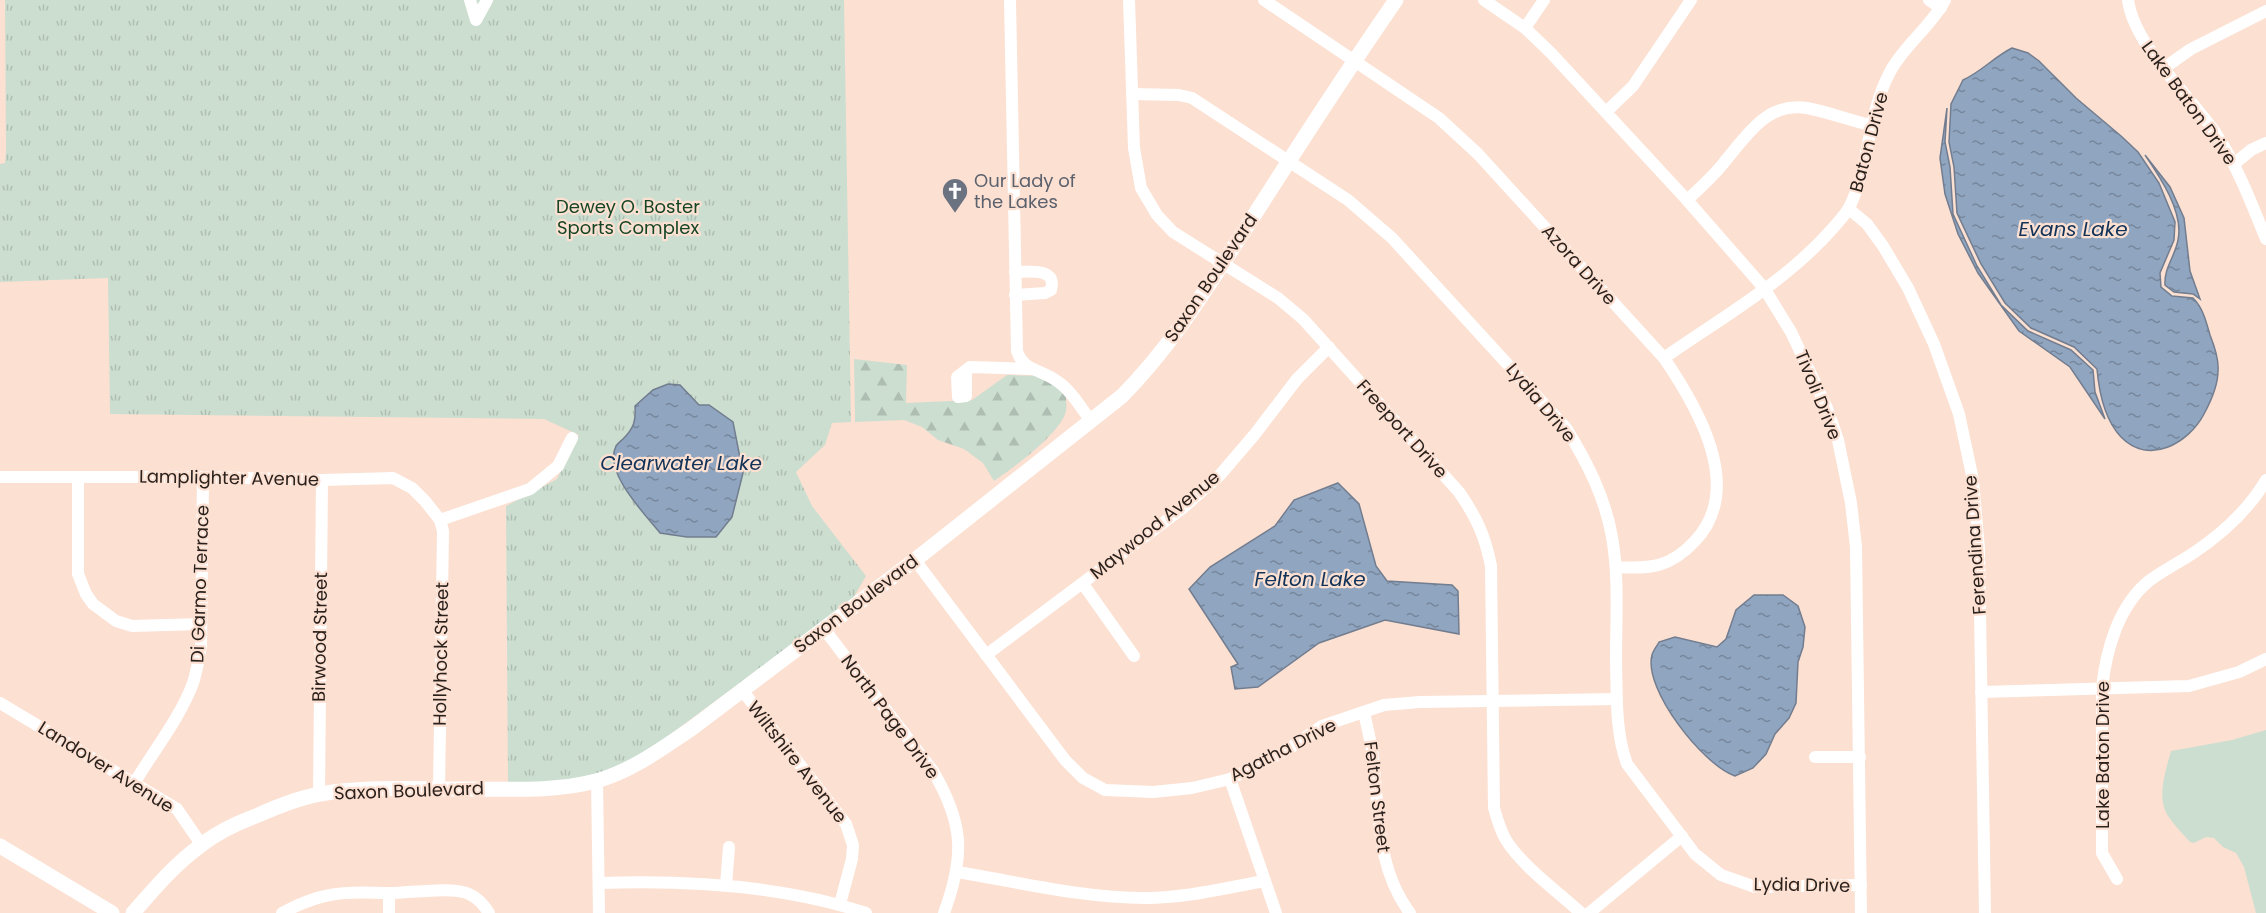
<svg xmlns="http://www.w3.org/2000/svg" width="2266" height="913" viewBox="0 0 2266 913" font-family="Poppins,sans-serif">
<defs>
<pattern id="forest-firs" width="22" height="20" patternUnits="userSpaceOnUse" patternTransform="scale(1.5)"><rect width="22" height="20" fill="#ccded0"/><path d="M5 1l3.5 6h-7zM16 11l3.5 6h-7z" fill="#afbeb2"/></pattern>
<pattern id="park-tufts" width="24" height="20" patternUnits="userSpaceOnUse" patternTransform="scale(1.5)"><rect width="24" height="20" fill="#ccded0"/><path d="M3 7l-1-3M5 7V3M7 7l1-3M15 17l-1-3M17 17v-4M19 17l1-3" fill="none" stroke="#afbeb2"/></pattern>
<pattern id="water-ripples" width="26" height="14" patternUnits="userSpaceOnUse" patternTransform="scale(1.5)"><rect width="26" height="14" fill="#90a5c0"/><path d="M2 4q2-2 4 0t4 0M15 11q2-2 4 0t4 0" fill="none" stroke="#76869b"/></pattern>
</defs>
<rect width="100%" height="100%" fill="#fce0d2"/>
<path fill="#ccded0" d="M2266,730V913H2256L2244,867L2236,853L2223,847L2214,838L2206,837L2194,843L2190,842C2183,834 2174,825 2168,816C2156,797 2166,770 2171,751L2232,740Z"/>
<path fill="url(#forest-firs)" d="M854,359L907,365L906,403L972,400L1007,375L1038,376L1055,385L1066,397C1066,401 1067,407 1066,411C1061,433 1013,468 994,481L983,463L964,449L938,440L922,427L904,420L855,422Z"/>
<path fill="url(#park-tufts)" d="M5,0H844L851,422L832,423L825,445L796,472L812,506L866,576L852,600L637,759L605,772L575,780L508,784L506,506L557,479L579,435L544,419L110,414L108,278L0,282V164L5,163L6,151Z"/>
<g fill="url(#water-ripples)" stroke="#727d8f" stroke-width="1.5">
<path d="M2012,48L2028,53L2039,61L2076,98L2121,136L2138,152L2159,183L2175,222L2174,240L2160,273L2161,287L2172,296L2193,298C2203,308 2206,321 2210,335C2214,345 2219,360 2218,371C2218,386 2211,401 2204,414C2189,443 2149,466 2121,437C2104,419 2099,392 2097,369L2074,347L2031,328L2005,303L1981,264L1957,213L1954,167L1949,142L1951,104L1963,80C1981,72 1994,57 2012,48Z"/>
<path d="M1947,108L1945,142L1950,167L1953,214L1977,266L2001,305L2028,331L2071,350L2093,370L2095,392L2105,419L2070,367L2019,331L1978,273L1958,234L1945,194L1940,158Z"/>
<path d="M2145,155L2170,187L2184,218L2190,271L2200,299L2193,294L2174,292L2165,285C2164,267 2175,257 2178,240C2184,212 2160,177 2145,155Z"/>
<path d="M668,384L680,385L699,405H709L733,422L743,473L732,517L716,537H687L660,533C645,514 603,472 616,446C618,443 621,441 623,439C634,428 636,421 635,406L653,390Z"/>
<path d="M1338,483L1359,504L1376,566L1387,581L1452,585L1458,591L1459,634L1385,620L1319,643L1258,687L1235,689L1231,667L1238,664L1189,589L1210,567L1275,526L1294,500Z"/>
<path d="M1754,595H1783L1798,606L1805,627L1803,647L1798,662L1796,703L1789,718L1775,734L1766,754L1753,768L1735,776C1703,765 1643,689 1652,655C1653,651 1657,646 1659,642L1675,637L1717,647L1726,639L1736,610Z"/>
</g>
<g fill="none" stroke-linecap="round" stroke-linejoin="round">
<g stroke="#fff" stroke-width="12">
<path d="M470,0L476,20L487,0"/>
<path d="M1010,0L1017,351C1023,371 1041,369 1057,381C1071,390 1081,408 1091,421"/>
<path d="M1129,0L1134,148L1141,188L1157,215L1173,232L1278,298L1303,319L1459,492C1477,518 1485,536 1491,566L1494,808C1497,819 1500,830 1506,840C1523,867 1557,891 1581,913"/>
<path d="M1264,0L1439,118L1478,154L1664,358C1698,408 1745,488 1695,541C1670,568 1650,569 1616,567"/>
<path d="M1484,0L1525,28L1551,53L1687,200L1764,288L1791,332L1827,408L1838,440L1851,503L1856,547L1861,913"/>
<path d="M1929,0L1941,8"/>
<path d="M2128,0C2134,45 2188,94 2215,132C2237,165 2251,202 2266,239"/>
<path d="M1525,28L1544,0"/>
<path d="M2164,68L2191,49L2266,11"/>
<path d="M1132,94L1179,95L1192,98L1348,200L1392,238L1566,428C1587,462 1605,497 1612,537C1619,577 1616,619 1616,660C1617,695 1615,731 1627,764L1695,854L1721,875L1755,887L1861,885"/>
<path d="M1606,112L1633,86L1691,0"/>
<path d="M2234,164L2251,150L2266,143"/>
<path d="M1687,200C1700,188 1715,175 1726,160C1748,134 1767,102 1807,108C1828,112 1849,120 1870,125"/>
<path d="M1849,209L1867,224L1883,246L1908,288L1934,344L1959,414L1973,480L1979,549L1985,913"/>
<path d="M1015,272C1030,272 1057,267 1051,290L1045,293L1015,295"/>
<path d="M1664,358C1721,318 1787,281 1833,228C1839,221 1846,214 1850,206C1870,163 1867,115 1890,72C1904,45 1931,27 1945,0"/>
<path d="M966,370V396L958,397L957,377L970,367L1030,369"/>
<path d="M0,477H203L322,480L393,478L412,488L425,501L440,520L443,531L439,789"/>
<path d="M78,477V574L86,594L93,604L116,621L132,626L201,624"/>
<path d="M440,520L530,489L558,466L572,438"/>
<path d="M915,560L1065,760L1083,778L1105,790L1153,792L1192,788L1230,779L1287,750L1322,726L1384,705L1420,702L1617,699"/>
<path d="M1083,584L1134,656"/>
<path d="M824,629L933,771C964,824 965,856 944,913"/>
<path d="M986,655L1183,508L1220,475L1255,434L1297,379L1329,347"/>
<path d="M742,690L846,824L853,845L852,859L840,904"/>
<path d="M1981,692L2189,686L2239,672L2266,659"/>
<path d="M0,703L177,809L201,844"/>
<path d="M1364,712C1367,727 1371,742 1373,757C1379,810 1376,868 1410,913"/>
<path d="M1815,757H1860"/>
<path d="M1230,779L1276,913"/>
<path d="M597,780L599,913"/>
<path d="M135,782C154,750 180,718 193,683C197,671 199,658 201,646L203,477"/>
<path d="M319,795L322,480"/>
<path d="M957,872C1019,882 1083,898 1145,898C1186,898 1225,888 1264,881"/>
<path d="M2117,879L2102,853V688C2106,651 2118,606 2149,581C2162,571 2178,563 2192,554C2222,534 2248,511 2266,480"/>
<path d="M600,883C689,880 782,885 866,913"/>
<path d="M726,885L729,847"/>
<path d="M389,893V913"/>
<path d="M282,913C297,905 313,898 330,895C350,891 369,893 390,893C410,893 453,886 469,894C478,898 484,905 489,913"/>
<path d="M1589,913L1682,836"/>
</g>
<g stroke="#fff" stroke-width="15">
<path d="M0,846L112,913"/>
<path d="M133,913C154,889 174,865 200,846C216,833 237,823 256,816C276,807 298,798 320,794C368,786 417,789 465,789C508,789 555,792 596,781C632,771 661,749 691,729L915,560L1122,396C1171,347 1208,286 1246,228C1295,151 1344,75 1396,0"/>
</g>
</g>
<defs>
<g id="church-pin" transform="scale(1.35)"><path d="M0 17L-7.5 6A9.5 9.5 0 1 1 7.5 6Z" fill="#6b7280" stroke="#fce0d2"/><path d="M-1.2-6h2.4v3.5h3.3v2.4h-3.3V6h-2.4V-.1h-3.3v-2.4h3.3Z" fill="#fff"/></g>
</defs>
<g fill-rule="evenodd">
<use href="#church-pin" x="955" y="191"/>
</g>
<g text-anchor="middle" stroke-width="4.5" stroke-linejoin="round" paint-order="stroke">
<g font-size="18" fill="#2b211c" stroke="#fce0d2">
<text transform="translate(2189 103) rotate(54)" y="6">Lake Baton Drive</text>
<text transform="translate(1869 142) rotate(-75)" y="6">Baton Drive</text>
<text transform="translate(1579 265) rotate(48)" y="6">Azora Drive</text>
<text transform="translate(1211 278) rotate(-56)" y="6">Saxon Boulevard</text>
<text transform="translate(1818 395) rotate(68)" y="6">Tivoli Drive</text>
<text transform="translate(1541 403) rotate(50)" y="6">Lydia Drive</text>
<text transform="translate(1402 429) rotate(48)" y="6">Freeport Drive</text>
<text transform="translate(229 478) rotate(1)" y="6">Lamplighter Avenue</text>
<text transform="translate(1155 525) rotate(-39)" y="6">Maywood Avenue</text>
<text transform="translate(1975 545) rotate(-94)" y="6">Ferendina Drive</text>
<text transform="translate(200 584) rotate(-88)" y="6">Di Garmo Terrace</text>
<text transform="translate(856 604) rotate(-37)" y="6">Saxon Boulevard</text>
<text transform="translate(320 637) rotate(-89)" y="6">Birwood Street</text>
<text transform="translate(441 654) rotate(-89)" y="6">Hollyhock Street</text>
<text transform="translate(890 717) rotate(53)" y="6">North Page Drive</text>
<text transform="translate(1283 750) rotate(-27)" y="6">Agatha Drive</text>
<text transform="translate(2103 755) rotate(-90)" y="6">Lake Baton Drive</text>
<text transform="translate(797 762) rotate(52)" y="6">Wiltshire Avenue</text>
<text transform="translate(106 767) rotate(32)" y="6">Landover Avenue</text>
<text transform="translate(409 791) rotate(-2)" y="6">Saxon Boulevard</text>
<text transform="translate(1377 797) rotate(83)" y="6">Felton Street</text>
<text transform="translate(1802 885) rotate(1)" y="6">Lydia Drive</text>
</g>
<g font-size="18" fill="#5b616d" stroke="#fce0d2" text-anchor="start">
<text x="974" y="187">Our Lady of<tspan x="974" dy="21">the Lakes</tspan></text>
</g>
<g font-size="18" fill="#144525" stroke="#fce0d2">
<text x="628" y="213">Dewey O. Boster<tspan x="628" dy="21">Sports Complex</tspan></text>
</g>
<g font-size="20" font-style="italic" fill="#123257" stroke="#fce0d2">
<text x="2073" y="236">Evans Lake</text>
<text x="681" y="470">Clearwater Lake</text>
<text x="1310" y="586">Felton Lake</text>
</g>
</g>
</svg>
